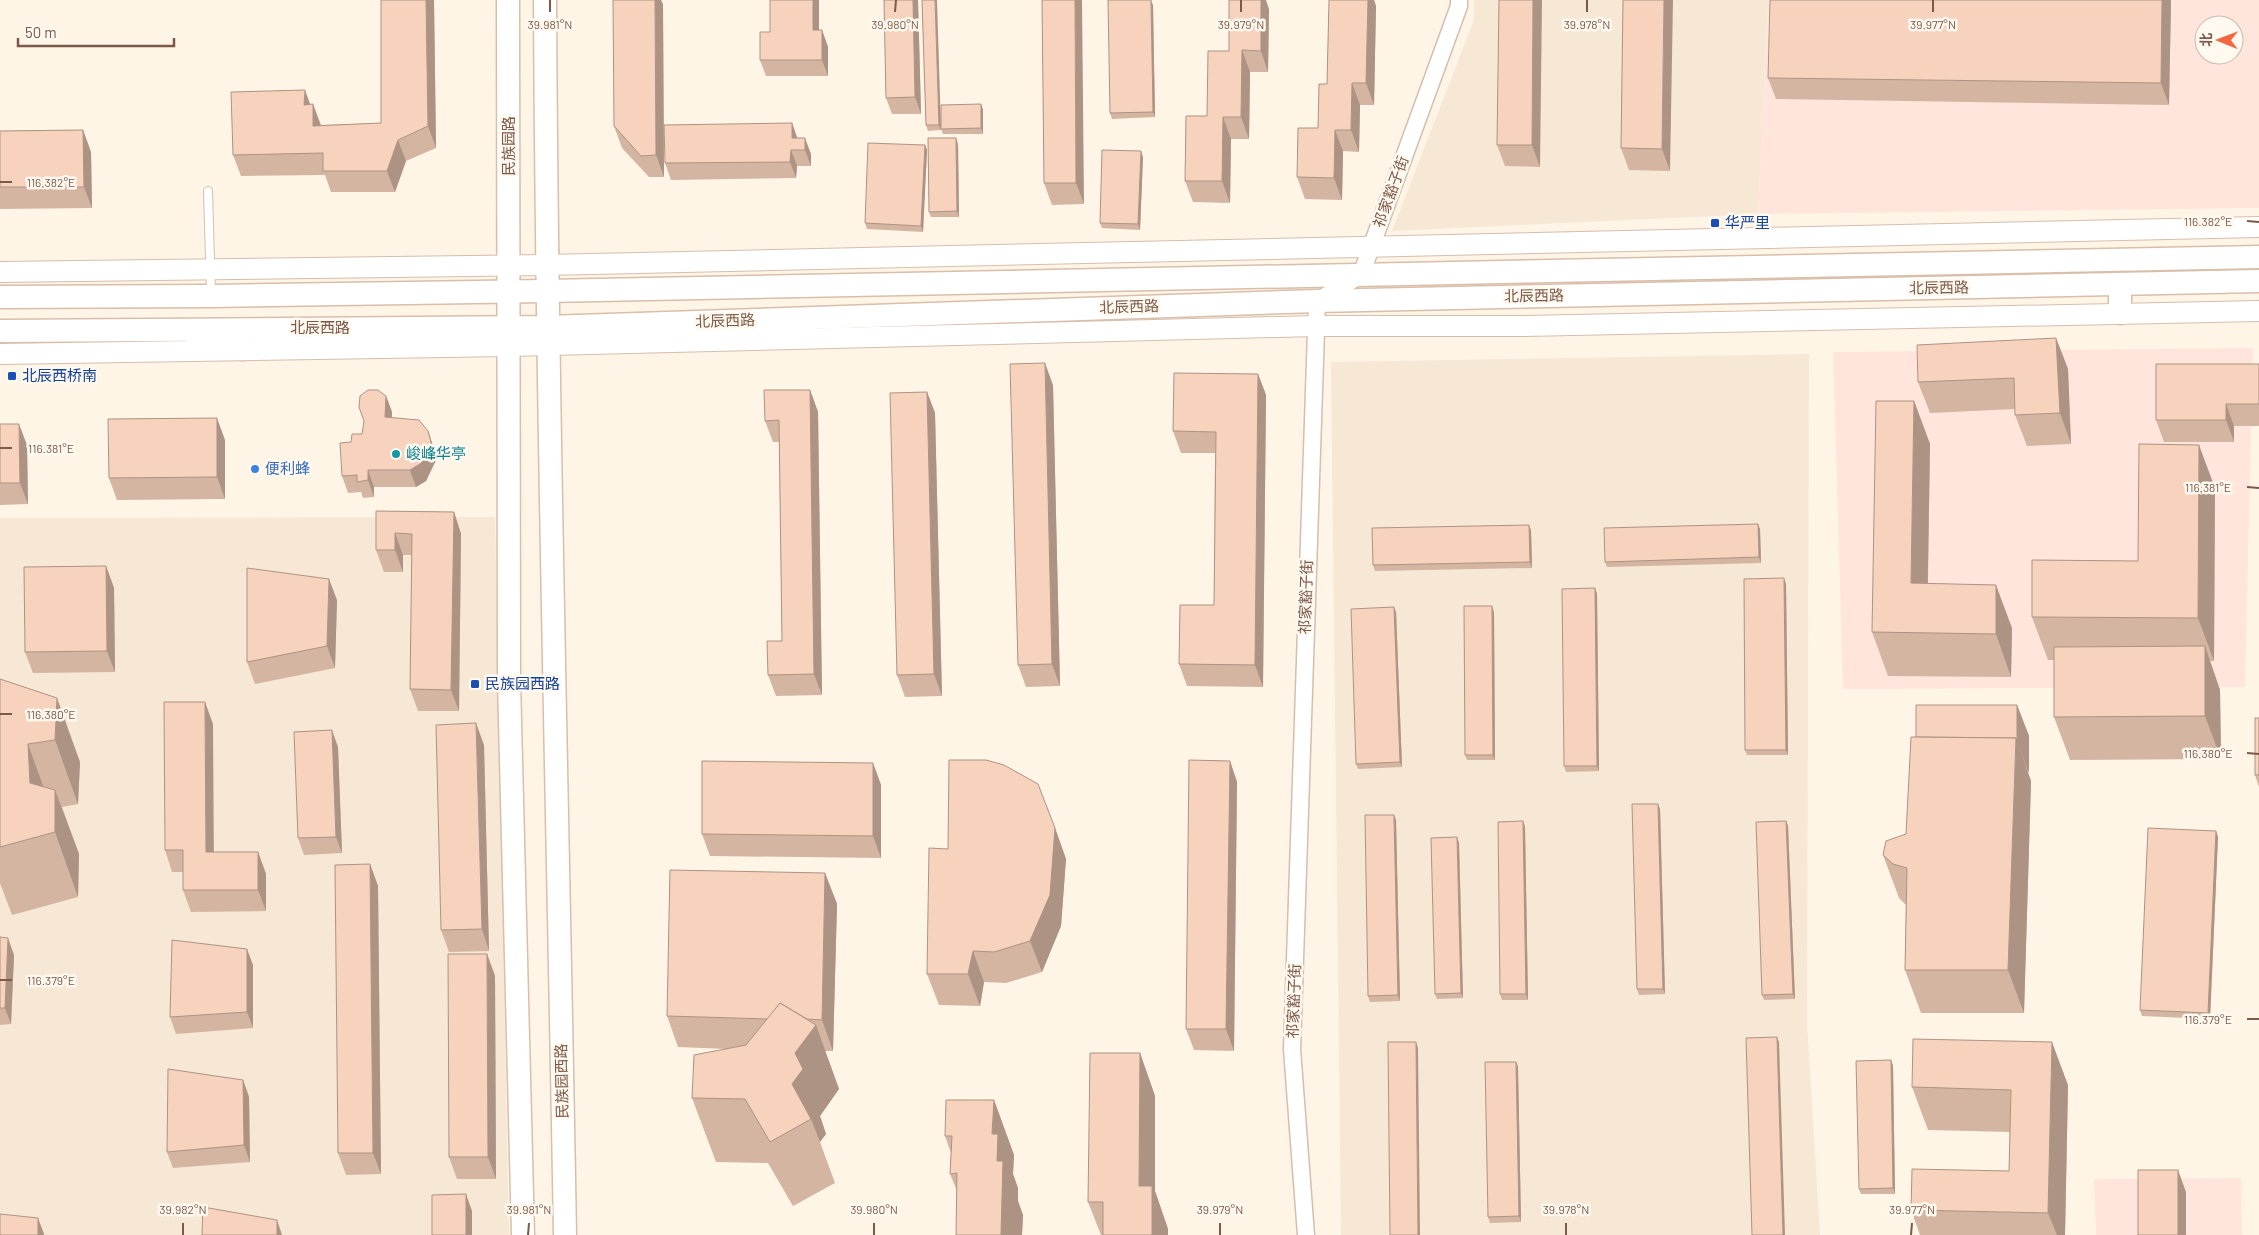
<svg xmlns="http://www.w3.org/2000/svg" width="2259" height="1235" viewBox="0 0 2259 1235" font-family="Barlow,'Noto Sans SC',sans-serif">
<rect width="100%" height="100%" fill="#fff5e7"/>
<g fill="#f7e7d5">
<path d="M1474,0H1768L1758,214L1392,231L1474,20Z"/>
<path d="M1809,354L1807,1022L1820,1235H1341L1331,362Z"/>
<path d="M495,517L509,1235H0V518Z"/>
</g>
<g fill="#ffe5db" fill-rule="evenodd">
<path d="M1768,0H2259V208L1758,214ZM2204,25H2234V55H2204Z"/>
<path d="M2253,348L2245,687L1843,689L1833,352Z"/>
<path d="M2241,1178L2242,1235H2096L2094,1179Z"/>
</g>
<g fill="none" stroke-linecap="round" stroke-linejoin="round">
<g stroke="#d5beae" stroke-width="10">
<path id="service" d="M208,191L211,294"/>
</g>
<g stroke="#d5beae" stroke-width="19">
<path id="minor" d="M1306,1235L1292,1049L1317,301L1361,275L1459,6V0"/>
</g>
<g stroke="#d5beae" stroke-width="22">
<g id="tertiary">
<path d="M0,272L546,265L2259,227"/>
<path d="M0,354L509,346L1316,326H1525L2259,311"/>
</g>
</g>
<g stroke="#d9beaa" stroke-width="25">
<g id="secondary">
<path d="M508,0L509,681L523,1235"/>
<path d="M545,0C547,412 558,823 565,1235"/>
<path d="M2120,285V313"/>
<path d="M0,297L211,296L546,291L2259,257"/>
<path d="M0,331L547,327L1317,301L2259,281"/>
<path d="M197,336L243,349"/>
</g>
</g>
<use href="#service" stroke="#fff" stroke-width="8"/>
<use href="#minor" stroke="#fff" stroke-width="16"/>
<use href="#tertiary" stroke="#fff" stroke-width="20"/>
<use href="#secondary" stroke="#fff" stroke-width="22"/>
</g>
<g fill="#d4b5a2">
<path d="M434,0L436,148L406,161L395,192H331L325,175L241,176L233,155L310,105L313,104L321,125L381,123Z"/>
<path d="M770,0H819V30H822L828,47V76H766L760,60L770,32Z"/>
<path d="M884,0H918L921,114H892L886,98Z"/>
<path d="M922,0L941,130L928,131L926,125Z"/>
<path d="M1042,0L1084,204L1052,205L1044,183Z"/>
<path d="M1329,0H1374L1376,6L1374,105H1360L1359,152L1343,151L1342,200L1305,199L1297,177L1318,128L1327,84Z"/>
<path d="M1499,0L1540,167L1505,166L1497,145Z"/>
<path d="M1623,0L1670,171L1629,170L1621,148Z"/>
<path d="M2171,0L2169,105L1776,99L1768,78Z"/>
<path d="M663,4L664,177H649L622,148L614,126Z"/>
<path d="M1153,5L1155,117L1112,119L1110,113Z"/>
<path d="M1269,9L1268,72H1250L1249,139H1231L1230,203L1193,202L1185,181L1229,51Z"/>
<path d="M981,104L983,110V134H943L941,129Z"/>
<path d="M792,123L797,138L811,154V166H797L796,178L671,180L665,163Z"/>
<path d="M83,130L91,152L92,208L0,209V131Z"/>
<path d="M958,144L959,217H931L929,212Z"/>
<path d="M925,145L927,150L923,232L867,229L865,223Z"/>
<path d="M1143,157L1140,230L1102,228L1100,223Z"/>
<path d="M2056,338L2068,369L2071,444L2027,446L2015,415V409L1930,413L1918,382Z"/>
<path d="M2259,364V426H2234V442H2164L2156,420Z"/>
<path d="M1258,374L1266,395L1263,687L1187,686L1179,664L1214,605L1215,453H1181L1173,431Z"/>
<path d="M1053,385L1060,686L1026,687L1018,665Z"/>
<path d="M810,390L818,412L822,695L776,696L768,675L782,641L779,442H773L765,421Z"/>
<path d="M927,392L935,413L942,696L905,697L897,675Z"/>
<path d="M386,396L392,412V418L428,431L437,458L426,481L416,487H374V497L363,498L361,492L348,493L342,476L362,434Z"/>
<path d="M1914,401L1930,444L1928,584L2012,628L2011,677L1888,676L1872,632Z"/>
<path d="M0,424L27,445L28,504L0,505Z"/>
<path d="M225,440V499L117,500L109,478Z"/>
<path d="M2215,488L2214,661H2210L2220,690L2221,759L2070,760L2054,717V660H2048L2032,617L2138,561Z"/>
<path d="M376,511L454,512L461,534L459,711H418L410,689L412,555H403V572H384L376,550Z"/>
<path d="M1760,529L1761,563L1607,567L1605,562Z"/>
<path d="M1531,530L1532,568L1375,571L1373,565Z"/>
<path d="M106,566L114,588L115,672L33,673L25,652Z"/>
<path d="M1786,584L1788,755H1747L1745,750Z"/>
<path d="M1595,588L1597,594L1599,771L1566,772L1564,766Z"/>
<path d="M337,600L335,668L255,684L247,662Z"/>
<path d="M1396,612L1402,767L1358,769L1356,764Z"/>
<path d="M1494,612L1495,760H1467L1465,755Z"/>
<path d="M0,679L80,762L78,804L62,807L79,854L78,897L12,915L0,883Z"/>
<path d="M2017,705L2029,736L2028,773L2031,781L2024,1013H1921L1905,970L1906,905L1899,898L1883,855L1906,834L1916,737Z"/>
<path d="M2259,718V787L2255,775Z"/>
<path d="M213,724V852H258L266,874V911L191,912L183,890V872H172L165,850Z"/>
<path d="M484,745L489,951L449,952L441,930Z"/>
<path d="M338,747L342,853L304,855L298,838Z"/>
<path d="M1230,761L1237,782L1234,1051L1194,1050L1186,1029Z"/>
<path d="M873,763L881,785V858L710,856L702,834Z"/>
<path d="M1660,809L1665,994L1639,995L1637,989Z"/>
<path d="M1394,815L1396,820L1400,1001L1370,1002L1368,996Z"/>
<path d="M1523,821L1525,827L1528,1000H1502L1500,994Z"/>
<path d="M1786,821L1788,826L1795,999L1764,1000L1762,995Z"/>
<path d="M1055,828L1066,859L1061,926L1042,972L1006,983L984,982L980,1006L939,1005L927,974L948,849Z"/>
<path d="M2216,831L2218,837L2210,1019L2142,1016L2140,1010Z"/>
<path d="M1457,837L1459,843L1463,998L1437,999L1435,994Z"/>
<path d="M370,864L378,886L381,1174L346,1175L338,1153Z"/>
<path d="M825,873L837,904L833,1051H825L839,1089L820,1116L826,1134L820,1142L835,1183L793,1206L768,1163L716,1162L692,1098L727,1049L678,1047L667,1016Z"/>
<path d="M0,937L14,955L11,1024L0,1025Z"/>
<path d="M487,954L495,976L496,1179H457L449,1157Z"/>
<path d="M253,965V1028L176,1034L170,1017Z"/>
<path d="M1140,1053L1155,1096V1191L1168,1229V1235H1101L1088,1202Z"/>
<path d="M1891,1060L1893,1066L1895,1194H1861L1859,1189Z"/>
<path d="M1516,1062L1518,1067L1521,1222L1490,1223L1488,1217Z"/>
<path d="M243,1080L249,1097L250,1162L173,1168L167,1152Z"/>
<path d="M2068,1085L2065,1235H1920L1911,1210L2009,1171L2010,1132L1928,1130L1912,1087Z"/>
<path d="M994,1100L1014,1155L1013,1174L1018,1188V1201L1023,1215L1022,1235H956L957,1191L950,1174L951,1153L945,1136Z"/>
</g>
<g fill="#ad9384">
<path d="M426,0H434L436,148L428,126Z"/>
<path d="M655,0H661L663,4L664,177L656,155Z"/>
<path d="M813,0H819V47L813,30Z"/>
<path d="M913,0H918L921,114L915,97Z"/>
<path d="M935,0H937L941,130L939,125Z"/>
<path d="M1075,0H1082L1084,204L1076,183Z"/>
<path d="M1151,0L1153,5L1155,117L1153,112Z"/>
<path d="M1261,0H1266L1269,9L1268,72L1261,51Z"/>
<path d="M1368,0H1374L1376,6L1374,105L1366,83Z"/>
<path d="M1533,0H1542L1540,167L1532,145Z"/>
<path d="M1664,0H1673L1670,171L1662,149Z"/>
<path d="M2162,0H2171L2169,105L2161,83Z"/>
<path d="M822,30L828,47V76L822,60Z"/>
<path d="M1242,50L1250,72L1249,139L1241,117Z"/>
<path d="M1352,83L1360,105L1359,152L1351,130Z"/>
<path d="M305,90L313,112L304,105Z"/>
<path d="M313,104L321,126H313Z"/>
<path d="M981,104L983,110V134L981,128Z"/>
<path d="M1223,117L1231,139L1230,203L1222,181Z"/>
<path d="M792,123L798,140L792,138Z"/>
<path d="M83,130L91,152L92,208L84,187Z"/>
<path d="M1335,130L1343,151L1342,200L1334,178Z"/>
<path d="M805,138L811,154V166L805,150Z"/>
<path d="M956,138L958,144L959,217L957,211Z"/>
<path d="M398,140L406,161L395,192L387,171Z"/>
<path d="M925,145L927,150L923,232L921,226Z"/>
<path d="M791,150L797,166L796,178L790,162Z"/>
<path d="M1141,151L1143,157L1140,230L1138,224Z"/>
<path d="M2056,338L2068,369L2071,444L2060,413Z"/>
<path d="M1045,363L1053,385L1060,686L1052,664Z"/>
<path d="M1258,374L1266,395L1263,687L1255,665Z"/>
<path d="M810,390L818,412L822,695L814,674Z"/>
<path d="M927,392L935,413L942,696L934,674Z"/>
<path d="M386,396L392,412L391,433L385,417Z"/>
<path d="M1914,401L1930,444L1927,626L1911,583Z"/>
<path d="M2226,404L2234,426V442L2226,420Z"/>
<path d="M217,418L225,440V499L217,477Z"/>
<path d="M19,424L27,445L28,504L20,483Z"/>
<path d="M428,431L437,458L426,481L416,487L410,470Z"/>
<path d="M2199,445L2215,488L2214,661L2198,618Z"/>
<path d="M368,470L374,487V497L368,480Z"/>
<path d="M454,512L461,534L459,711L451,690Z"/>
<path d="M1758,524L1760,529L1761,563L1759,557Z"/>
<path d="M1529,525L1531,530L1532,568L1530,562Z"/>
<path d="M395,533L403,555V572L395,550Z"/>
<path d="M106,566L114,588L115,672L107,651Z"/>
<path d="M1784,578L1786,584L1788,755L1786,750Z"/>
<path d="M329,579L337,600L335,668L327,646Z"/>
<path d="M1996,585L2012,628L2011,677L1996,634Z"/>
<path d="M1595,588L1597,594L1599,771L1597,766Z"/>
<path d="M1492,606L1494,612L1495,760L1493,755Z"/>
<path d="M1394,607L1396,612L1402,767L1400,762Z"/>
<path d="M2205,646L2220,690L2221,759L2205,716Z"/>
<path d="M57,698L80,762L78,804L55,740Z"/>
<path d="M205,702L213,724L214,874L206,852Z"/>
<path d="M2017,705L2029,736V773L2017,742Z"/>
<path d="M476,723L484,745L489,951L482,929Z"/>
<path d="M332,730L338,747L342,853L336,837Z"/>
<path d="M2016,738L2031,781L2024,1013L2008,970Z"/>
<path d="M28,744L51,808L30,783Z"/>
<path d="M1230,761L1237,782L1234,1051L1226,1029Z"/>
<path d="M873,763L881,785V858L873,836Z"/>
<path d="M55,790L79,854L78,897L55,832Z"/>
<path d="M1658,804L1660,809L1665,994L1663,989Z"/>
<path d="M1394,815L1396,820L1400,1001L1398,995Z"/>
<path d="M1523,821L1525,827L1528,1000L1526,994Z"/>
<path d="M1786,821L1788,826L1795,999L1793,994Z"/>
<path d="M1055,828L1066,859L1061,926L1042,972L1030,941Z"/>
<path d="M2216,831L2218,837L2210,1019L2208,1013Z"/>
<path d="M1457,837L1459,843L1463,998L1461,993Z"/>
<path d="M258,852L266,874V911L258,890Z"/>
<path d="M370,864L378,886L381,1174L373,1153Z"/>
<path d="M825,873L837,904L833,1051L822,1020Z"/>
<path d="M8,938L14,955L11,1024L5,1008Z"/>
<path d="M247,949L253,965V1028L247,1012Z"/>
<path d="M973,951L984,982L980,1006L968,974Z"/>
<path d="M487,954L495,976L496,1179L488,1157Z"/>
<path d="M816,1025L839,1089L820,1116L826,1134L820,1142L811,1119L792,1084L795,1053Z"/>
<path d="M1777,1037L1779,1042L1785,1235H1783Z"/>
<path d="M1416,1042L1418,1048L1420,1235H1418Z"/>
<path d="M2052,1042L2068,1085L2065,1235H2057L2048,1213Z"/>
<path d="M1140,1053L1155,1096V1191L1168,1229V1235H1152L1139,1186Z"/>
<path d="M1891,1060L1893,1066L1895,1194L1893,1188Z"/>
<path d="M1516,1062L1518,1067L1521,1222L1519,1216Z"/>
<path d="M243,1080L249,1097L250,1162L244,1145Z"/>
<path d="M994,1100L1014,1155L1013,1174L1018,1188V1201L1023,1215L1022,1235H1001L997,1161L992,1134Z"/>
<path d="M2178,1170L2186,1192V1235H2178Z"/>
<path d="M466,1194L472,1211V1235H466Z"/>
<path d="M38,1218L44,1234V1235H38Z"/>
<path d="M277,1220L282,1235H277Z"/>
</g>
<g fill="#f7d2bc" stroke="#ad9384">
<path d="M381,0H426L428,126L398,140L387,171H323V153L233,155L231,92L305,90L304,105L313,104V126L381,123Z"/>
<path d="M613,0H655L656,155L641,156L614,126Z"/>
<path d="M770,0H813V30H822V60H760V32H770Z"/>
<path d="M884,0H913L915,97L886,98Z"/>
<path d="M922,0H935L939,125H926Z"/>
<path d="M1042,0H1075L1076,183H1044Z"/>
<path d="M1108,0H1151L1153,112L1110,113Z"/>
<path d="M1229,0H1261V51L1242,50L1241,117H1223L1222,181H1185L1186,116H1207L1208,51H1229Z"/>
<path d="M1329,0H1368L1366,83H1352L1351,130H1335L1334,178L1297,177L1298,128H1318L1319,84H1327Z"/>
<path d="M1499,0H1533L1532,145H1497Z"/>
<path d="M1623,0H1664L1662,149L1621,148Z"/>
<path d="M1770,0H2162L2161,83L1768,78Z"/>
<path d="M981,104V128L941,129V105Z"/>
<path d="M792,123V138H805V150H791L790,162L665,163L664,125Z"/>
<path d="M83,130L84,187H0V131Z"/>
<path d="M928,138H956L957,211L929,212Z"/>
<path d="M868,143L925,145L921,226L865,223Z"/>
<path d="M1102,150L1141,151L1138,224L1100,223Z"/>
<path d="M2056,338L2060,413L2015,415L2014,378L1918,382L1917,345Z"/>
<path d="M1045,363L1052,664L1018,665L1010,364Z"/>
<path d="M2156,364H2259V404H2226V420H2156Z"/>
<path d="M1174,373L1258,374L1255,665L1179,664L1180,605H1214L1216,432L1173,431Z"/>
<path d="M368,390H378L386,396L385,417L419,420L428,431L431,442L420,464L410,470H368V480L357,482V475L342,476L340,443L351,442L352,434H362L364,421L359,407L360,396Z"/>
<path d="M764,390H810L814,674L768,675L767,641H782L779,420L765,421Z"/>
<path d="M927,392L934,674L897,675L890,393Z"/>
<path d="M1876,401H1914L1911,583L1996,585V634L1872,632Z"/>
<path d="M217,418V477L109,478L108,419Z"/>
<path d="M0,424H19L20,483H0Z"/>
<path d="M2139,444L2199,445L2198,618L2032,617V560L2138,561Z"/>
<path d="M376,511L454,512L451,690L410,689L412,534L395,533V550H376Z"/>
<path d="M1758,524L1759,557L1605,562L1604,528Z"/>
<path d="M1529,525L1530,562L1373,565L1372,528Z"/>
<path d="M106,566L107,651L25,652L24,567Z"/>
<path d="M247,568L329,579L327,646L247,662Z"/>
<path d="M1784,578L1786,750H1745L1744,579Z"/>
<path d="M1595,588L1597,766H1564L1562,589Z"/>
<path d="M1464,606H1492L1493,755H1465Z"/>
<path d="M1394,607L1400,762L1356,764L1351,609Z"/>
<path d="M2205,646V716L2054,717V647Z"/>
<path d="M0,679L57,698L55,740L28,744L30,783L55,790V832L0,847Z"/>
<path d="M164,702H205L206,852H258V890H183V850H165Z"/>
<path d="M1916,705H2017V742L2016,738L1916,737Z"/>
<rect x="2255" y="718" width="4" height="57"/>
<path d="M476,723L482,929L441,930L436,725Z"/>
<path d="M332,730L336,837L298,838L294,732Z"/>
<path d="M1911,737L2016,738L2008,970H1905L1907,868L1893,864L1883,855L1886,841L1906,834Z"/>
<path d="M949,760H986L1004,765L1038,784L1055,828L1050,895L1030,941L994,952L973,951L968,974H927L929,848L948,849Z"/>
<path d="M1189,760L1230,761L1226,1029H1186Z"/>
<path d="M702,761L873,763V836L702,834Z"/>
<path d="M1632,804H1658L1663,989H1637Z"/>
<path d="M1365,815H1394L1398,995L1368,996Z"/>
<path d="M1523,821L1526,994H1500L1498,822Z"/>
<path d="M1786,821L1793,994L1762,995L1756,822Z"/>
<path d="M2148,828L2216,831L2208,1013L2140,1010Z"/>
<path d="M1457,837L1461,993L1435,994L1431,838Z"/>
<path d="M370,864L373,1153H338L335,865Z"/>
<path d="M670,870L825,873L822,1020L807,1019L780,1003L768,1019L667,1016Z"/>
<path d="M0,937L8,938L5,1008H0Z"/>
<path d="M172,940L247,949V1012L170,1017Z"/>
<path d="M448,954H487L488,1157H449Z"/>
<path d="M780,1003L816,1025L795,1053L803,1069L792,1084L811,1119L770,1142L745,1099L692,1098L694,1055L746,1045Z"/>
<path d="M1777,1037L1783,1235H1752L1746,1038Z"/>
<path d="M1913,1039L2052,1042L2048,1213L1911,1210L1912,1169L2009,1171L2011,1090L1912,1087Z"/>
<path d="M1388,1042H1416L1418,1235H1390Z"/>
<path d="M1090,1053H1140L1139,1186H1152V1235H1103V1202H1088Z"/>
<path d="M1891,1060L1893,1188L1859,1189L1856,1061Z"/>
<path d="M1485,1062H1516L1519,1216L1488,1217Z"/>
<path d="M168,1069L243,1080L244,1145L167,1152Z"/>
<path d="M946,1100H994L992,1134H998L997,1161H1003L1001,1235H956L957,1173L950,1174L952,1136H945Z"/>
<rect x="2138" y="1170" width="40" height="65"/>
<path d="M466,1194V1235H432V1195Z"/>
<path d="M203,1207L277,1220V1235H202Z"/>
<path d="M0,1214L38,1218V1235H0Z"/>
</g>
<path fill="none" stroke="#7c5948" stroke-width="2" d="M550,12V0M895,12L896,0M1241,12V0M1587,12V0M1933,12V0M0,182H12M2247,221L2259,222M0,448H12M2247,487L2259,488M0,714H12M2247,753L2259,754M0,980H12M2247,1019H2259M183,1235V1223M528,1235L529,1223M874,1235V1223M1220,1235V1223M1566,1235V1223M1911,1235L1912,1223"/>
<g fill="#1a4fb4" stroke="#fff9f0" stroke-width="2">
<rect x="1710" y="218" width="10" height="10" rx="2.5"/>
<rect x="7" y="371" width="10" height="10" rx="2.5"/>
<rect x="470" y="679" width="10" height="10" rx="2.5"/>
</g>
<circle fill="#0f9aa8" stroke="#fff9f0" stroke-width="2" cx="396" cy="454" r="5"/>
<circle fill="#3f7fe0" stroke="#fff9f0" stroke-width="2" cx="255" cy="469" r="5"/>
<g text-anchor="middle" stroke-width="5" stroke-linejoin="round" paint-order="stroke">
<g font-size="15" fill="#7c5948" stroke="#fff9f0">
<text transform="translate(509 146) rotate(-90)" y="5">民族园路</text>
<text transform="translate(1391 192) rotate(-70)" y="5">祁家豁子街</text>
<text transform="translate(1939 288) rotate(-1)" y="5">北辰西路</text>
<text transform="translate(1534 296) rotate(-1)" y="5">北辰西路</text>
<text transform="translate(1129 307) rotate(-2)" y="5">北辰西路</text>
<text transform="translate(725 321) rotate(-2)" y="5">北辰西路</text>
<text x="320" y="333">北辰西路</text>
<text transform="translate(1306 597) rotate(-88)" y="5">祁家豁子街</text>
<text transform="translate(1294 1001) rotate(-88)" y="5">祁家豁子街</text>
<text transform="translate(562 1081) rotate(-91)" y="5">民族园西路</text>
</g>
<g font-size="15" fill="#164399" stroke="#fff9f0" text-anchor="start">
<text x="1725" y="228">华严里</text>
<text x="22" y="381">北辰西桥南</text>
<text x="485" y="689">民族园西路</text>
</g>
<g font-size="15" fill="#0d838f" stroke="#fff9f0" text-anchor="start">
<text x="406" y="459">峻峰华亭</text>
</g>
<g font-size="15" fill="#366cbe" stroke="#fff9f0" text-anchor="start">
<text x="265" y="474">便利蜂</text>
</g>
</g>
<g font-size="12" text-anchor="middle" fill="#7c5948" stroke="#fff9f0" stroke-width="5" stroke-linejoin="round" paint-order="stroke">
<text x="550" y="29">39.981°N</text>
<text x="895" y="29">39.980°N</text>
<text x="1241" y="29">39.979°N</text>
<text x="1587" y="29">39.978°N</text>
<text x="1933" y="29">39.977°N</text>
<text x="51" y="187">116.382°E</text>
<text x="2208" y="226">116.382°E</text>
<text x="51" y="453">116.381°E</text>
<text x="2208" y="492">116.381°E</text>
<text x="51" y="719">116.380°E</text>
<text x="2208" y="758">116.380°E</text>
<text x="51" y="985">116.379°E</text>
<text x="2208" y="1024">116.379°E</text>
<text x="183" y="1214">39.982°N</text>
<text x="529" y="1214">39.981°N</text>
<text x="874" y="1214">39.980°N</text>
<text x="1220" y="1214">39.979°N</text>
<text x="1566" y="1214">39.978°N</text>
<text x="1912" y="1214">39.977°N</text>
</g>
<g transform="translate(2219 40) rotate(271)"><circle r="24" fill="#fff9f0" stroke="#cbb9ad"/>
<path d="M0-4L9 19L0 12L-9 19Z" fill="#f56540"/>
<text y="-8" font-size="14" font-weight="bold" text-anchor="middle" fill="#7c5948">北</text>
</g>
<path d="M18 38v8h156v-8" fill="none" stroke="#7c5948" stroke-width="2.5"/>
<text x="25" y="38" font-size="15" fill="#7c5948" stroke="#fff9f0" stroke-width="4" paint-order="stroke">50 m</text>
</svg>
